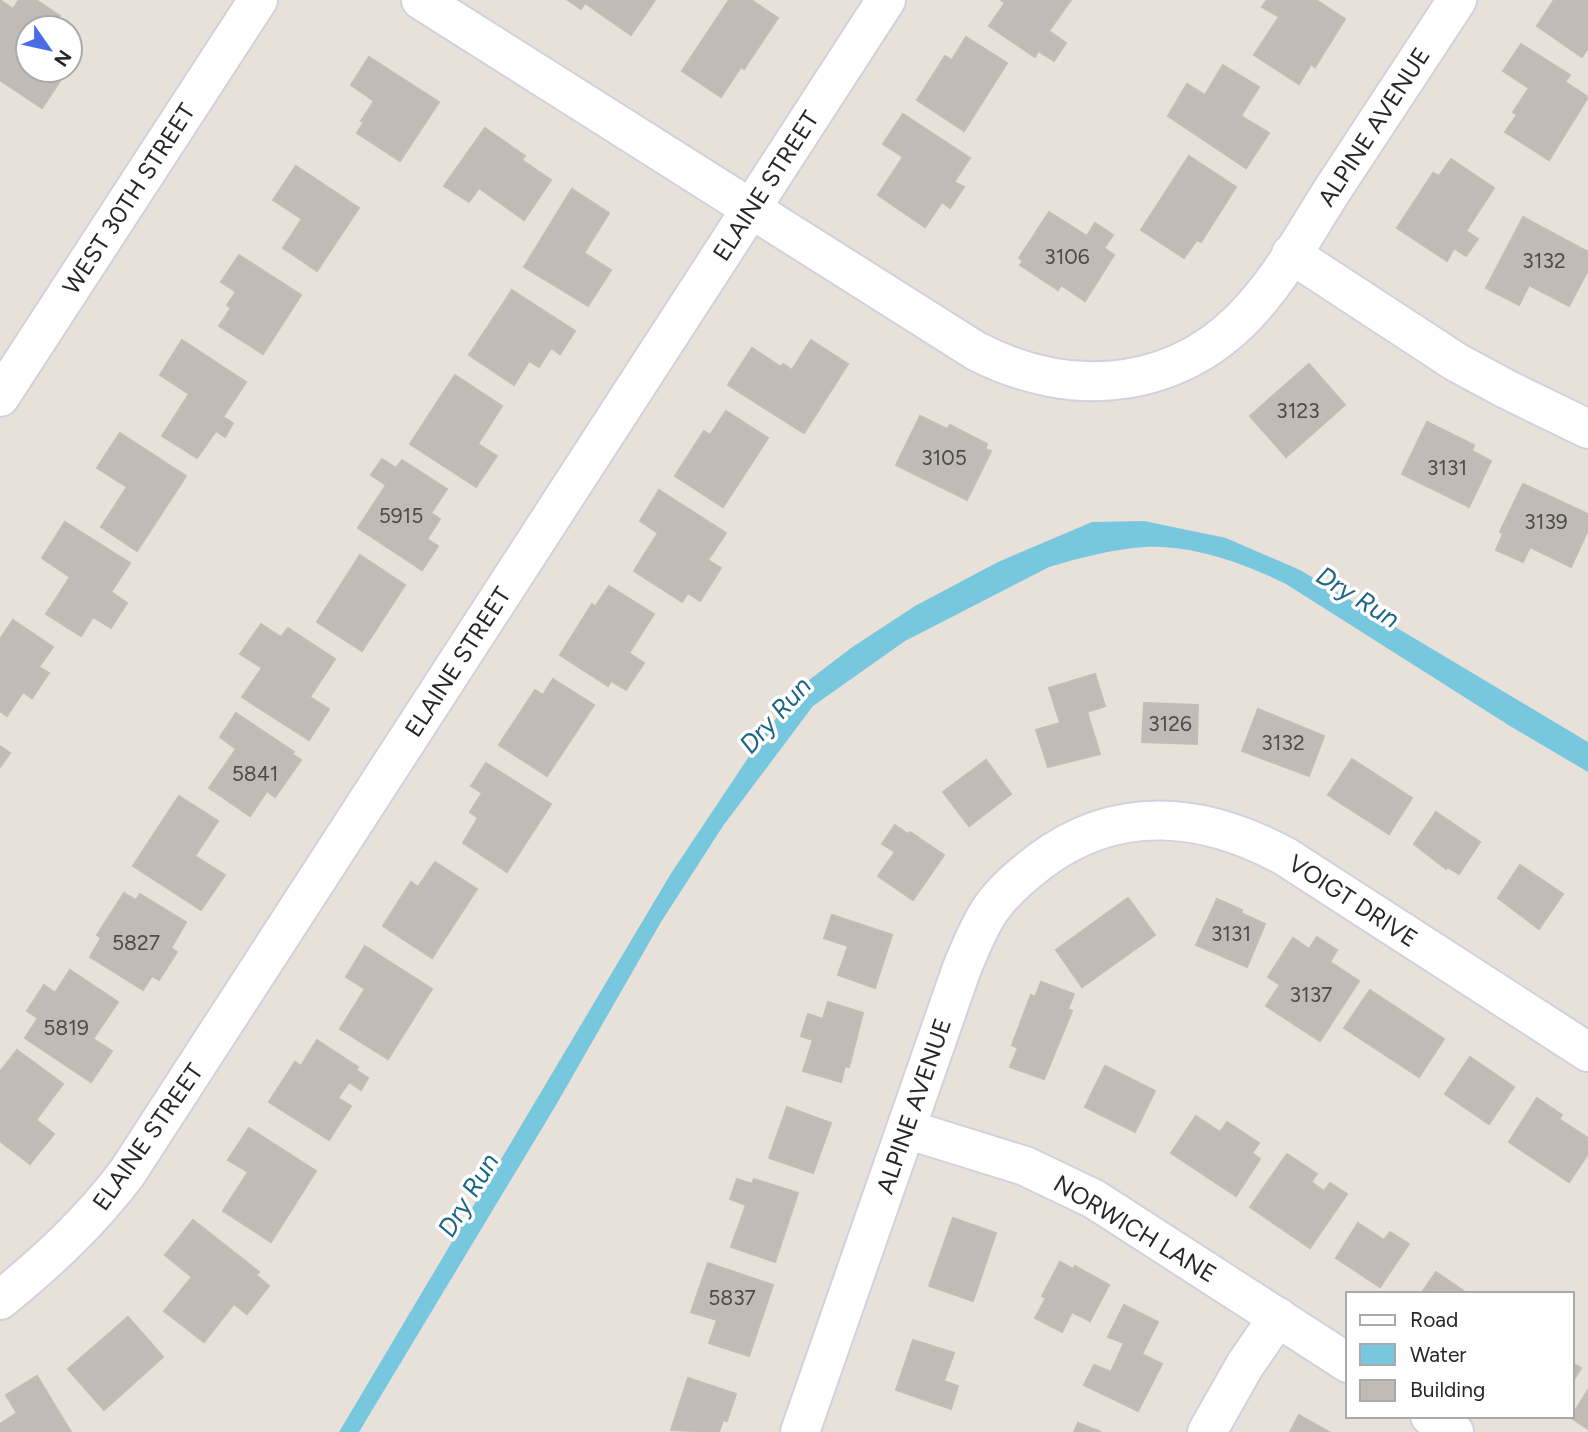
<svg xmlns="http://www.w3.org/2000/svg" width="1588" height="1432" viewBox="0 0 1588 1432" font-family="Figtree,sans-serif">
<rect width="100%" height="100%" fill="#e8e1d9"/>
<path fill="#77c7df" d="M1144,521L1226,538L1300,570L1588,742V772L1510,726L1286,584C1246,564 1191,544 1145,547C1113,549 1079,558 1049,567L905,641L813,706L723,826L661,922L556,1105L359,1432H339L670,875L762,737L800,687L851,648L915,606L998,562L1092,522Z"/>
<g fill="#c0bbb6" stroke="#c3bdb4" stroke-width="2">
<path d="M0,0L13,9L19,0H36L60,16L52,28H28V70L66,72L42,108L0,80Z"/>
<path d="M568,0H655L631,35L585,3L581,9Z"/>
<path d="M729,0H751L778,18L744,69L741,67L721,97L682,71Z"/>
<path d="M1001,0H1071L1049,31L1066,43L1054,61L1038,51L1035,57L989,26L1005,3Z"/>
<path d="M1267,0H1316L1345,19L1315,67L1311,64L1299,84L1254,55L1279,17L1262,7Z"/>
<path d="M1554,0H1588V48L1582,57L1537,26Z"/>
<path d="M966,37L1007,63L964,131L917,100L945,56L952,60Z"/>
<path d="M1521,44L1570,75L1565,82L1588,97L1549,160L1505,132L1517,115L1513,112L1529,88L1503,71Z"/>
<path d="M369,57L439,102L400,161L357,133L364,122L361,121L374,101L351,85Z"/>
<path d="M1223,65L1259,87L1241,116L1269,133L1246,168L1168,116L1187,84L1205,95Z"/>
<path d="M903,114L970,158L954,182L964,187L950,208L942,202L925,227L878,195L903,157L883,144Z"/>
<path d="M485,128L525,156L522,160L551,180L524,220L479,188L469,202L444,186Z"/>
<path d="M1189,156L1236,187L1201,242L1197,240L1184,258L1141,230Z"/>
<path d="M1451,159L1494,188L1466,231L1478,239L1466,256L1454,248L1447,261L1397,228L1433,173L1439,176Z"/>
<path d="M296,166L359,208L317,271L283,248L302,219L273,200Z"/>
<path d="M572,189L609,213L584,253L611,270L588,306L524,267Z"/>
<path d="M1049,212L1087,236L1095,223L1113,235L1104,248L1114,255L1085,301L1061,285L1058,290L1020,265L1023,261L1019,258Z"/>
<path d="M1523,217L1588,252V270L1569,306L1529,285L1519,305L1486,288Z"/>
<path d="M239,255L301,295L263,354L219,326L231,308L227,305L236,292L221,282Z"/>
<path d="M512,290L575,331L560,354L551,348L539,367L529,361L514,385L469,355Z"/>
<path d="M182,340L246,382L223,417L233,423L225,437L216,431L197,458L162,436L189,394L160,375Z"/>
<path d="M811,340L848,364L804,433L728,385L752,348L781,367L783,364L792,370Z"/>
<path d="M1309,364L1345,405L1286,457L1250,416Z"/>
<path d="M455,375L502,406L478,444L497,456L476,487L410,444Z"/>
<path d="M726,411L768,438L723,507L675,476L704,431L710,435Z"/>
<path d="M920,416L947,429L950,425L987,444L985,449L991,451L967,500L896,465Z"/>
<path d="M1427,422L1474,445L1472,451L1491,461L1469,507L1402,474Z"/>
<path d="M120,433L186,476L137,551L101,527L127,487L97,468Z"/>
<path d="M382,459L396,468L402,460L447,489L431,513L440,519L427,539L438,546L422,570L358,528L386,485L371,475Z"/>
<path d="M1523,484L1588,514V530L1571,567L1530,547L1523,562L1496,550L1503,534L1500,532Z"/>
<path d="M659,490L726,533L708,560L721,568L700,601L688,593L682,602L634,571L658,533L640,521Z"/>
<path d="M65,522L130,563L111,592L127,603L111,628L93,617L81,636L46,614L70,577L42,558Z"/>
<path d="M360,555L405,585L362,651L317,622Z"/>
<path d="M609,586L654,614L629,653L644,663L626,690L611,681L608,686L560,655L592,604L595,607Z"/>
<path d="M13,620L53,647L39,667L49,673L32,698L23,692L7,716L0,711V639Z"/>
<path d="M261,624L281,637L288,628L335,659L310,697L329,709L309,740L242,697L262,668L240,654Z"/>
<path d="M1095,674L1105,706L1087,712L1100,754L1048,767L1036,730L1060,723L1049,688Z"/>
<path d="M553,679L594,705L547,776L499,745L535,690L543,695Z"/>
<path d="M1144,703L1198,705L1197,744L1142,742Z"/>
<path d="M1258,709L1324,736L1309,776L1242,751Z"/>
<path d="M236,713L294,752L292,754L301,760L275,797L267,791L250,816L209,788L236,749L220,737Z"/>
<path d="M0,746L10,753L0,767Z"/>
<path d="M1352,759L1412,798L1389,834L1328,795Z"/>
<path d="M986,760L1011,794L969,826L943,792Z"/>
<path d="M486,763L551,804L507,872L463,843L478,818L470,812L482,793L471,786Z"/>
<path d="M179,796L218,821L195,856L225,875L201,910L133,866Z"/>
<path d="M1436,812L1480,842L1459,874L1447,867L1446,869L1414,844Z"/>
<path d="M895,825L908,834L910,832L944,855L913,900L878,876L895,852L882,844Z"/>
<path d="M435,862L477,889L432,958L383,926L411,882L418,887Z"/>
<path d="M1520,865L1563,894L1539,929L1498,898Z"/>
<path d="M124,893L136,900L140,894L186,922L171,948L177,952L159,980L152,976L143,990L90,957L101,938L97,935Z"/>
<path d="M1128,898L1155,935L1082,987L1056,950Z"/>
<path d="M1217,899L1242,910L1241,913L1265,924L1247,967L1196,945Z"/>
<path d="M832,915L892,935L875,988L838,975L848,946L824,938Z"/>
<path d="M1317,937L1337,950L1330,962L1359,981L1320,1041L1266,1006L1280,985L1268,977L1293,938L1309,949Z"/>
<path d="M365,946L432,989L388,1059L340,1029L365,989L346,977Z"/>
<path d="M70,970L118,1002L93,1039L112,1051L91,1082L25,1038L38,1018L27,1011L44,985L55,993Z"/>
<path d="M1041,982L1074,994L1068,1009L1072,1011L1044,1079L1010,1067L1018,1048L1012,1045L1031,995L1035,997Z"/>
<path d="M1370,990L1444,1039L1419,1077L1344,1028Z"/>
<path d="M828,1002L863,1013L849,1067L845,1066L841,1082L803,1071L813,1040L801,1036L808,1014L823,1019Z"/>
<path d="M317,1040L358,1067L356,1070L368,1078L361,1090L349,1082L338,1098L351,1106L329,1140L269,1102L295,1062L301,1066Z"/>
<path d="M17,1050L63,1084L36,1120L54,1134L30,1164L0,1141V1072Z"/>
<path d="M1470,1057L1514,1087L1489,1124L1445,1094Z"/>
<path d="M1105,1066L1155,1091L1135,1132L1085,1107Z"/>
<path d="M1537,1098L1562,1115L1559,1119L1588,1138V1154L1569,1182L1509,1142Z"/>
<path d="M787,1107L831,1123L813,1173L769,1158Z"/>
<path d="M1196,1116L1220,1132L1227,1122L1259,1143L1252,1153L1260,1159L1236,1196L1171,1153Z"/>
<path d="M249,1128L316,1171L271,1242L223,1211L248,1172L228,1160Z"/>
<path d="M1287,1154L1317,1174L1311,1182L1324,1191L1330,1183L1347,1194L1310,1248L1250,1207Z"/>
<path d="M737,1179L752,1184L754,1179L798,1193L775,1262L731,1247L746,1205L730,1199Z"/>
<path d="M953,1218L996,1233L973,1301L929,1286Z"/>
<path d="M193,1220L259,1272L256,1275L269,1286L247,1314L234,1304L204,1342L164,1311L192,1277L165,1255Z"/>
<path d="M1358,1223L1384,1240L1390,1232L1409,1244L1380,1287L1336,1258Z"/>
<path d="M1060,1262L1073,1269L1075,1266L1109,1285L1090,1321L1072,1312L1062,1332L1035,1318L1046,1298L1042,1296Z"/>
<path d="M708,1263L773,1285L749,1356L709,1343L717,1320L691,1312Z"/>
<path d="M1436,1272L1468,1294H1421Z"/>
<path d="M1124,1305L1158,1322L1142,1354L1162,1364L1138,1411L1084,1385L1094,1365L1111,1372L1124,1343L1108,1337Z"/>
<path d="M128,1317L163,1357L104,1410L68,1369Z"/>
<path d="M913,1340L954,1353L944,1381L958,1386L951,1409L896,1390Z"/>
<path d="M1572,1363L1581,1368L1572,1383Z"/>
<path d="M37,1376L71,1432H0V1424L17,1413L6,1395Z"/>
<path d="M688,1378L736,1394L727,1421L723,1420L719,1432L671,1430Z"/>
<path d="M1588,1390V1429L1570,1417L1572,1416Z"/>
<path d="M1299,1415L1329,1432H1290Z"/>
<path d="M1078,1423L1101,1432H1074Z"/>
</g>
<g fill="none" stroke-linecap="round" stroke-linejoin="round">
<g stroke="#cfd2de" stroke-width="42">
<g id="minor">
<path d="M421,0L976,351C1073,401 1182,391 1255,305C1286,270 1309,226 1335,186C1376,124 1416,62 1457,0"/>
<path d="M1291,254L1456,362L1506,389L1588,429"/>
<path d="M906,1129L1025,1166L1094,1199L1348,1363"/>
<path d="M0,1300C48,1261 90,1222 127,1173L886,0"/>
<path d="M1430,1416L1454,1432"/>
<path d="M800,1432L962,968C970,949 978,928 990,910C1003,891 1021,876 1039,862C1117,803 1204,812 1286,857L1588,1052"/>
<path d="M1207,1432L1245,1365L1278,1317"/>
</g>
</g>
<g stroke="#cfd2de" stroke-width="42">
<path id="tertiary" d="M0,397L258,0"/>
</g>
<use href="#minor" stroke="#fff" stroke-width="38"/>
<use href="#tertiary" stroke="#fff" stroke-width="38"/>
</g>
<g text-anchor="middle" stroke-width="7" stroke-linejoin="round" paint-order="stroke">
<g font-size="21" fill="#4d4c4b">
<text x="1067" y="264">3106</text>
<text x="1544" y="268">3132</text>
<text x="1298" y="418">3123</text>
<text x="944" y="465">3105</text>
<text x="1447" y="475">3131</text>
<text x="401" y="523">5915</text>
<text x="1546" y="529">3139</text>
<text x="1170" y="731">3126</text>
<text x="1283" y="750">3132</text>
<text x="255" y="781">5841</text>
<text x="1231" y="941">3131</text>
<text x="136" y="950">5827</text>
<text x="1311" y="1002">3137</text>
<text x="66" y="1035">5819</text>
<text x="732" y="1305">5837</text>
</g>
<g font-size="24" fill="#272727" stroke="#fff">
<text transform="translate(1374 127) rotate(-57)" y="8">ALPINE AVENUE</text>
<text transform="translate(766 186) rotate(-57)" y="8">ELAINE STREET</text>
<text transform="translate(129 199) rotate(-57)" y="8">WEST 30TH STREET</text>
<text transform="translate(458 662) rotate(-57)" y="8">ELAINE STREET</text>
<text transform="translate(1353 901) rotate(33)" y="8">VOIGT DRIVE</text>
<text transform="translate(914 1106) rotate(-71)" y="8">ALPINE AVENUE</text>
<text transform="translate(148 1137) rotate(-55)" y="8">ELAINE STREET</text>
<text transform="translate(1135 1229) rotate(31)" y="8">NORWICH LANE</text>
</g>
<g font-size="26" font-style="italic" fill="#1b6586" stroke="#fff">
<text transform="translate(1358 597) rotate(32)" y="9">Dry Run</text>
<text transform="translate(775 715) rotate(-48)" y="9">Dry Run</text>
<text transform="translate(468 1195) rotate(-59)" y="9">Dry Run</text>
</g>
</g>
<rect x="1346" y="1292" width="228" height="126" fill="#ffffff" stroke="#a9a9a9" stroke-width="2"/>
<rect x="1360" y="1315" width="35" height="10" fill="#ffffff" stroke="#a9a9a9" stroke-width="2"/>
<text x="1410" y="1327" font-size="21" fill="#272727">Road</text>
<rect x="1360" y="1344" width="35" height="21" fill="#77c7df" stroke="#a9a9a9" stroke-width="2"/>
<text x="1410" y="1362" font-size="21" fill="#272727">Water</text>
<rect x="1360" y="1380" width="35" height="21" fill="#c0bbb6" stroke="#a9a9a9" stroke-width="2"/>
<text x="1410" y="1397" font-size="21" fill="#272727">Building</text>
<g transform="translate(49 49) rotate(124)"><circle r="33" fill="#ffffff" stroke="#a9a9a9" stroke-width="2"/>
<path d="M0-5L12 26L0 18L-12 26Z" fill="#4a6ce4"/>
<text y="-10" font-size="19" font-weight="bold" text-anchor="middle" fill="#272727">N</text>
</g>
</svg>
